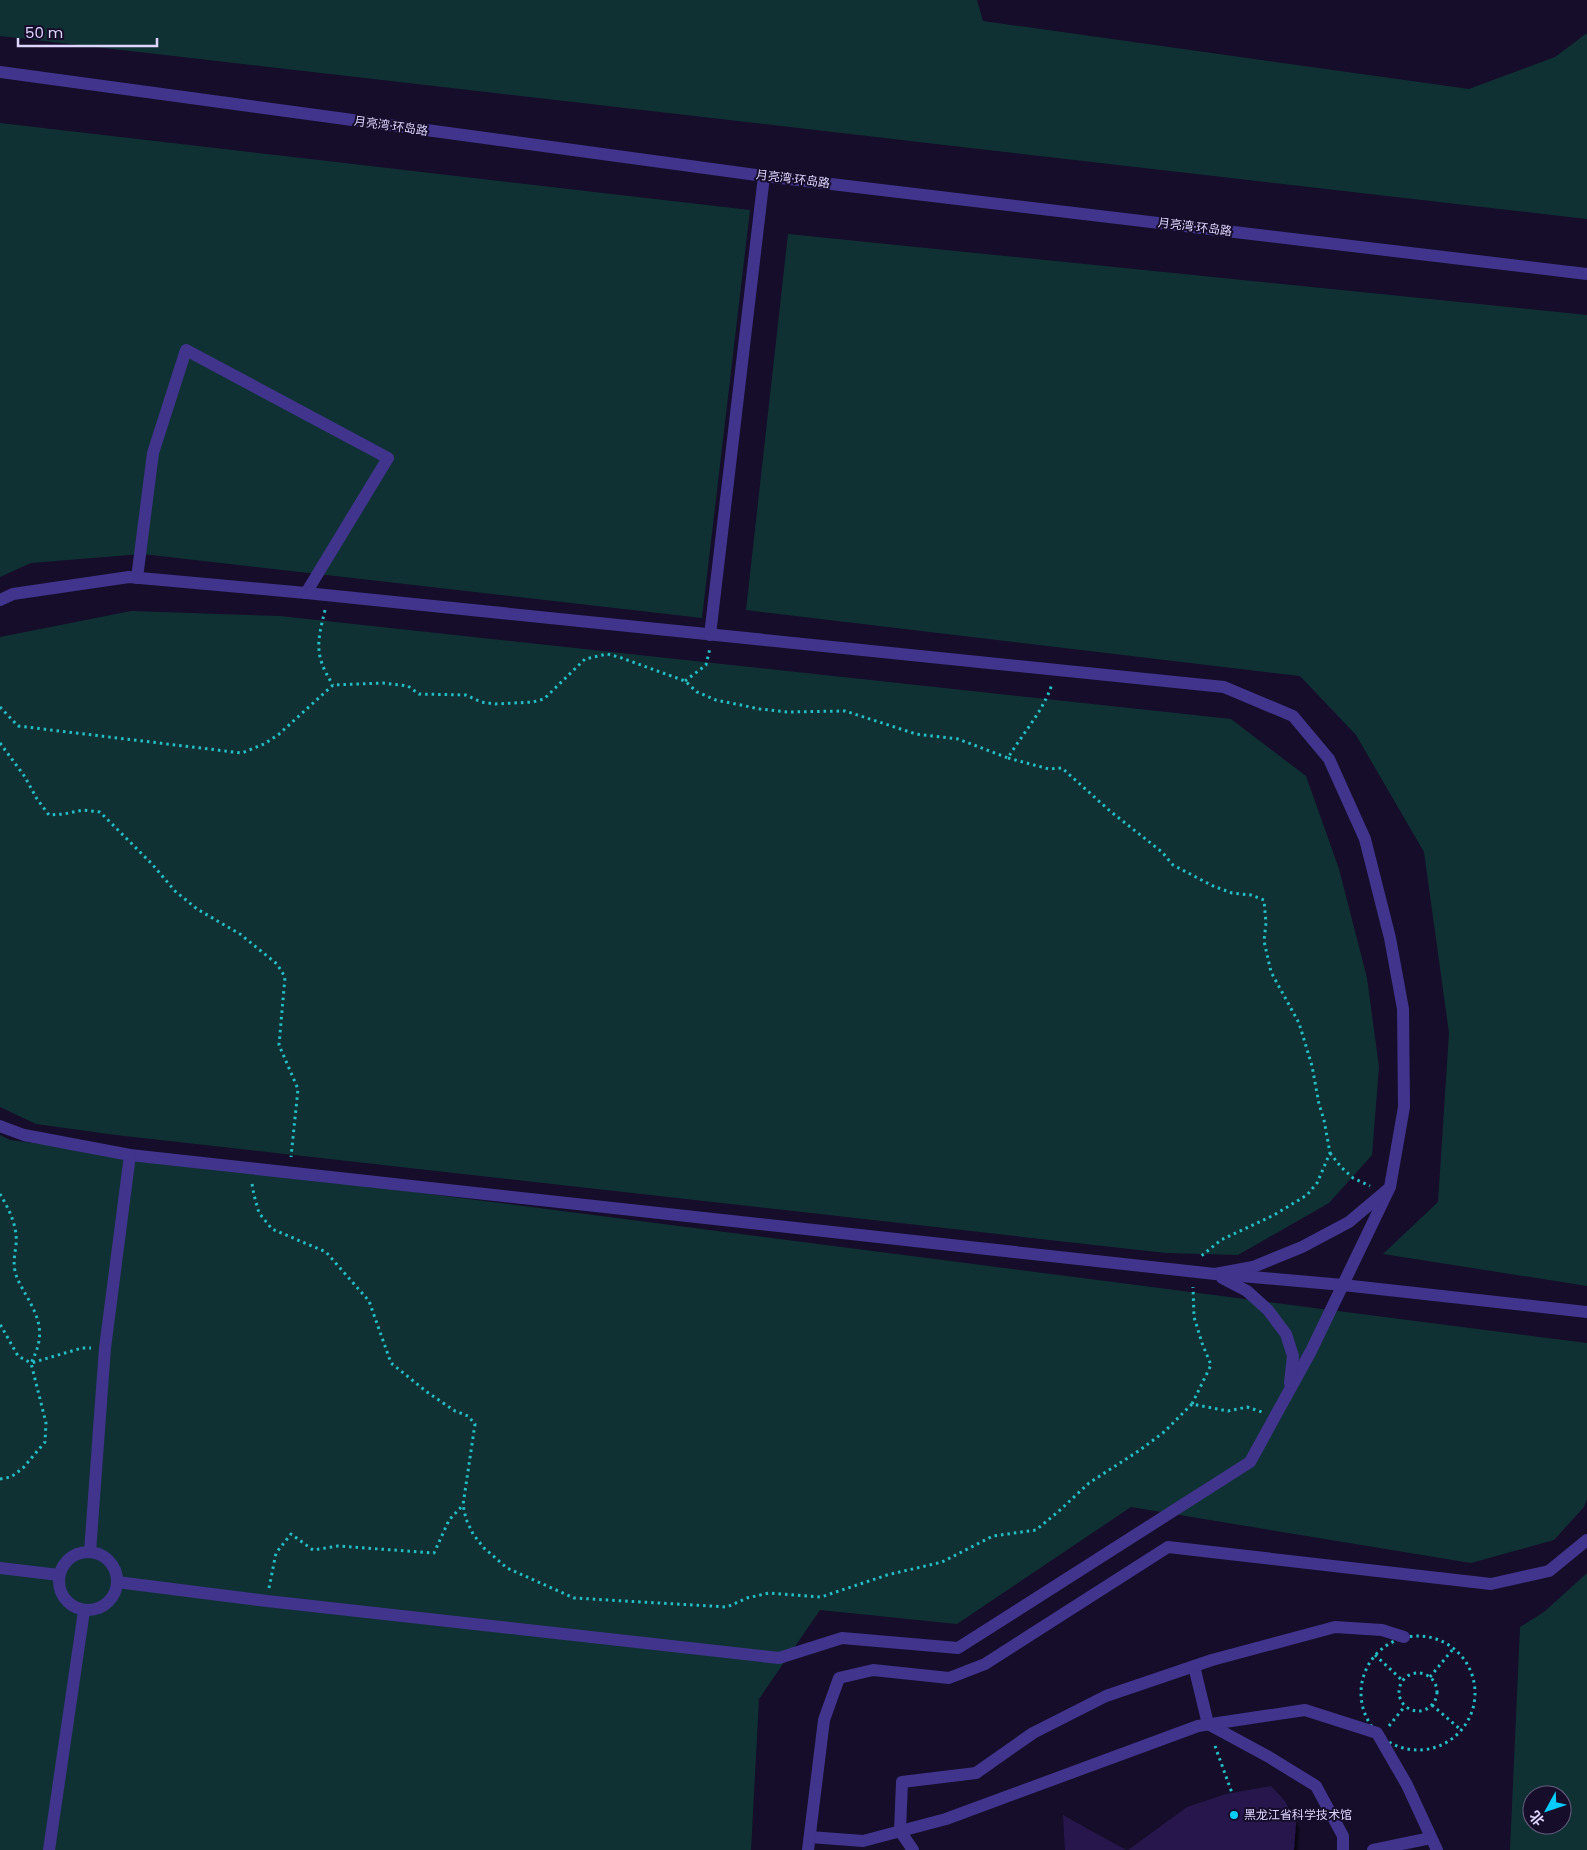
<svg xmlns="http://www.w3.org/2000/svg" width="1587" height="1850" viewBox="0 0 1587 1850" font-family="Poppins,'Noto Sans SC',sans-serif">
<defs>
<filter id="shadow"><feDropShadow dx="3" dy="5.5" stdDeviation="1" flood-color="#0009"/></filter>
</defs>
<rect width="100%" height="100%" fill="#150d29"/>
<g fill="#103134" fill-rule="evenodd">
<path d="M0,0H977L983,21L1469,89L1555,57L1587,33V219L0,36Z"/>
<path d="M0,123L750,210L702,618L142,554L31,563L0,577Z"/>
<path d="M788,234L1587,315V1286L1383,1254L1438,1202L1449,1033L1424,852L1356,735L1300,676L746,610Z"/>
<path d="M131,611L280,616L1231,719L1306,776L1339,869L1367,978L1379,1067L1372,1155L1329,1203L1238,1255L1166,1253L116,1135L36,1124L0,1107V637Z"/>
<path d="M0,1135L10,1140L1587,1343V1499L1584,1507L1554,1540L1471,1563L1131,1507L957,1624L820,1610L759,1699L751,1850H0Z"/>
<path d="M1587,1573V1850H1510L1520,1627L1544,1612ZM1532,1795H1562V1825H1532Z"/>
</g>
<g fill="#27174c" filter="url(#shadow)">
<path d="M1271,1786L1285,1801L1296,1823L1294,1850H1128L1187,1807L1226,1794Z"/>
<path d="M1063,1815L1126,1850H1065Z"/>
</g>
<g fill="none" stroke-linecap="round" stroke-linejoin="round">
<g stroke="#23bfc5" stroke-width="3" stroke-dasharray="2.5 4" stroke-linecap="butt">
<path d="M325,610C317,643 314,655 333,685"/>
<path d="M685,681L706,665L710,648"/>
<path d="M0,707L18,726L242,753L264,744L278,735L333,685L383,683L408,686L419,694L466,695L481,702L495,704L533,702L544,699L585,659L607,654L619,657L685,681L697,692L716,700L760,709L787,712L845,711L916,734L958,739L1008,758C1022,734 1043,712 1052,684"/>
<path d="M0,743L25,777L37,799L49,815L64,814L83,810L100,812L152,864L175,891L197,909L240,934L277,964L285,977L279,1045L298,1089L291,1157"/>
<path d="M1008,758L1049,769L1062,768L1110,811L1162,852L1173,865L1213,886L1232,893L1251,895L1264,900L1266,923L1264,941L1271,972L1299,1023L1312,1066L1319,1104L1324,1120L1330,1153L1317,1183L1307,1195L1274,1215L1221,1240L1200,1257"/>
<path d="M1330,1153L1341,1167L1353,1178L1370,1186"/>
<path d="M252,1184L254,1195L259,1213L272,1229L326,1252L369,1301L391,1363L427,1392L455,1411L468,1416L475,1424L463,1505L466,1519L473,1534L484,1548L507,1568L574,1598L727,1607L747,1598L769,1593L821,1597L887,1575L942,1562L993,1536L1036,1530L1059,1511L1089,1483L1140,1450L1164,1432L1192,1404L1228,1411L1247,1407L1262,1412"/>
<path d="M0,1194C9,1209 18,1227 16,1245C15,1254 13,1261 15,1271C17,1280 22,1288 26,1295C41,1321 45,1336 31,1363L18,1356L0,1324"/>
<path d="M1192,1404L1211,1365L1202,1343L1194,1317L1193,1287"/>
<path d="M0,1479L11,1477L23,1468L45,1442L46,1423L31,1363L82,1348H91"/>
<path d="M269,1588L276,1553L291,1534L313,1550L338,1546L434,1553L449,1520L463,1505"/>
<circle cx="1418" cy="1693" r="57"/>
<path d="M1375,1655L1402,1680"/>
<circle cx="1418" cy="1692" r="19"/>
<path d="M1430,1677L1453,1649"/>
<path d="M1432,1705L1461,1730"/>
<path d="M1389,1726L1405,1706"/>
<path d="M1215,1746L1232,1793"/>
</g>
<g stroke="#40348d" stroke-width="12">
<path d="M0,72L764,176L1587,274"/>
<path d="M137,578L153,453L186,350L388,458L306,593"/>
<path d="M0,600L13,594L129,577L306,593L1224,687L1293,716L1329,759L1365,839L1390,938L1403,1009L1404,1107L1390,1187L1311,1351L1250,1462L958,1648L842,1638L779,1658L267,1601L117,1582"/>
<path d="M710,635L764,176"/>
<path d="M0,1126L24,1135L130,1155L1215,1274L1253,1267L1302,1247L1349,1222L1387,1190"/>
<path d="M1230,1275L1343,1285L1587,1312"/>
<path d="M1222,1278L1247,1291L1268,1310L1286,1334L1293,1356L1290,1383"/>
<circle cx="88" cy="1581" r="29"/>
<path d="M90,1552L105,1348L130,1155"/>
<path d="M0,1568L59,1575"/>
<path d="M1194,1666L1208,1724L1269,1757L1316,1786L1343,1836V1850"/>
<path d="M810,1837L863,1841L946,1819L1198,1726L1305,1710L1377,1733L1407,1785L1437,1850"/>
<path d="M49,1850L84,1611"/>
<path d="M808,1850L824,1720L839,1678L873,1670L949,1678L985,1664L1168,1547L1491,1584L1549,1571L1587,1540"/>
<path d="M913,1850L900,1831L902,1782L976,1773L1033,1733L1106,1696L1212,1660L1335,1627L1382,1630L1404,1637"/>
<path d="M1373,1850L1431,1838"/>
</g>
</g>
<circle fill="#01ccff" stroke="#150d29" stroke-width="2" cx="1234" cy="1815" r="5"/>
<g text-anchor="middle" stroke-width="4" stroke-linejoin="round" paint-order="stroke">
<g font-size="12" fill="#ded5ff" stroke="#150d29">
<text transform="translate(391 126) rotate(8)" y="4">月亮湾·环岛路</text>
<text transform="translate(793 179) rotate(7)" y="4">月亮湾·环岛路</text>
<text transform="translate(1195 227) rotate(7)" y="4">月亮湾·环岛路</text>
</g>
<g font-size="12" fill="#ded5ff" stroke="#150d29" text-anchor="start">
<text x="1244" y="1819">黑龙江省科学技术馆</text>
</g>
</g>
<g transform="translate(1547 1810) rotate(230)"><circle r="24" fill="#150d29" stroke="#655d7f"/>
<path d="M0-4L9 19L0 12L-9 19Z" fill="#01ccff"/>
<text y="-8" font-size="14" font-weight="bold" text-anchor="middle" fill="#ded5ff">北</text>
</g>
<path d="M18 38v8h139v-8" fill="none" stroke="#ded5ff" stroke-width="2.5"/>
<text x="25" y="38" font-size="15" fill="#ded5ff" stroke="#150d29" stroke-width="4" paint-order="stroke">50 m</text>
</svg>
